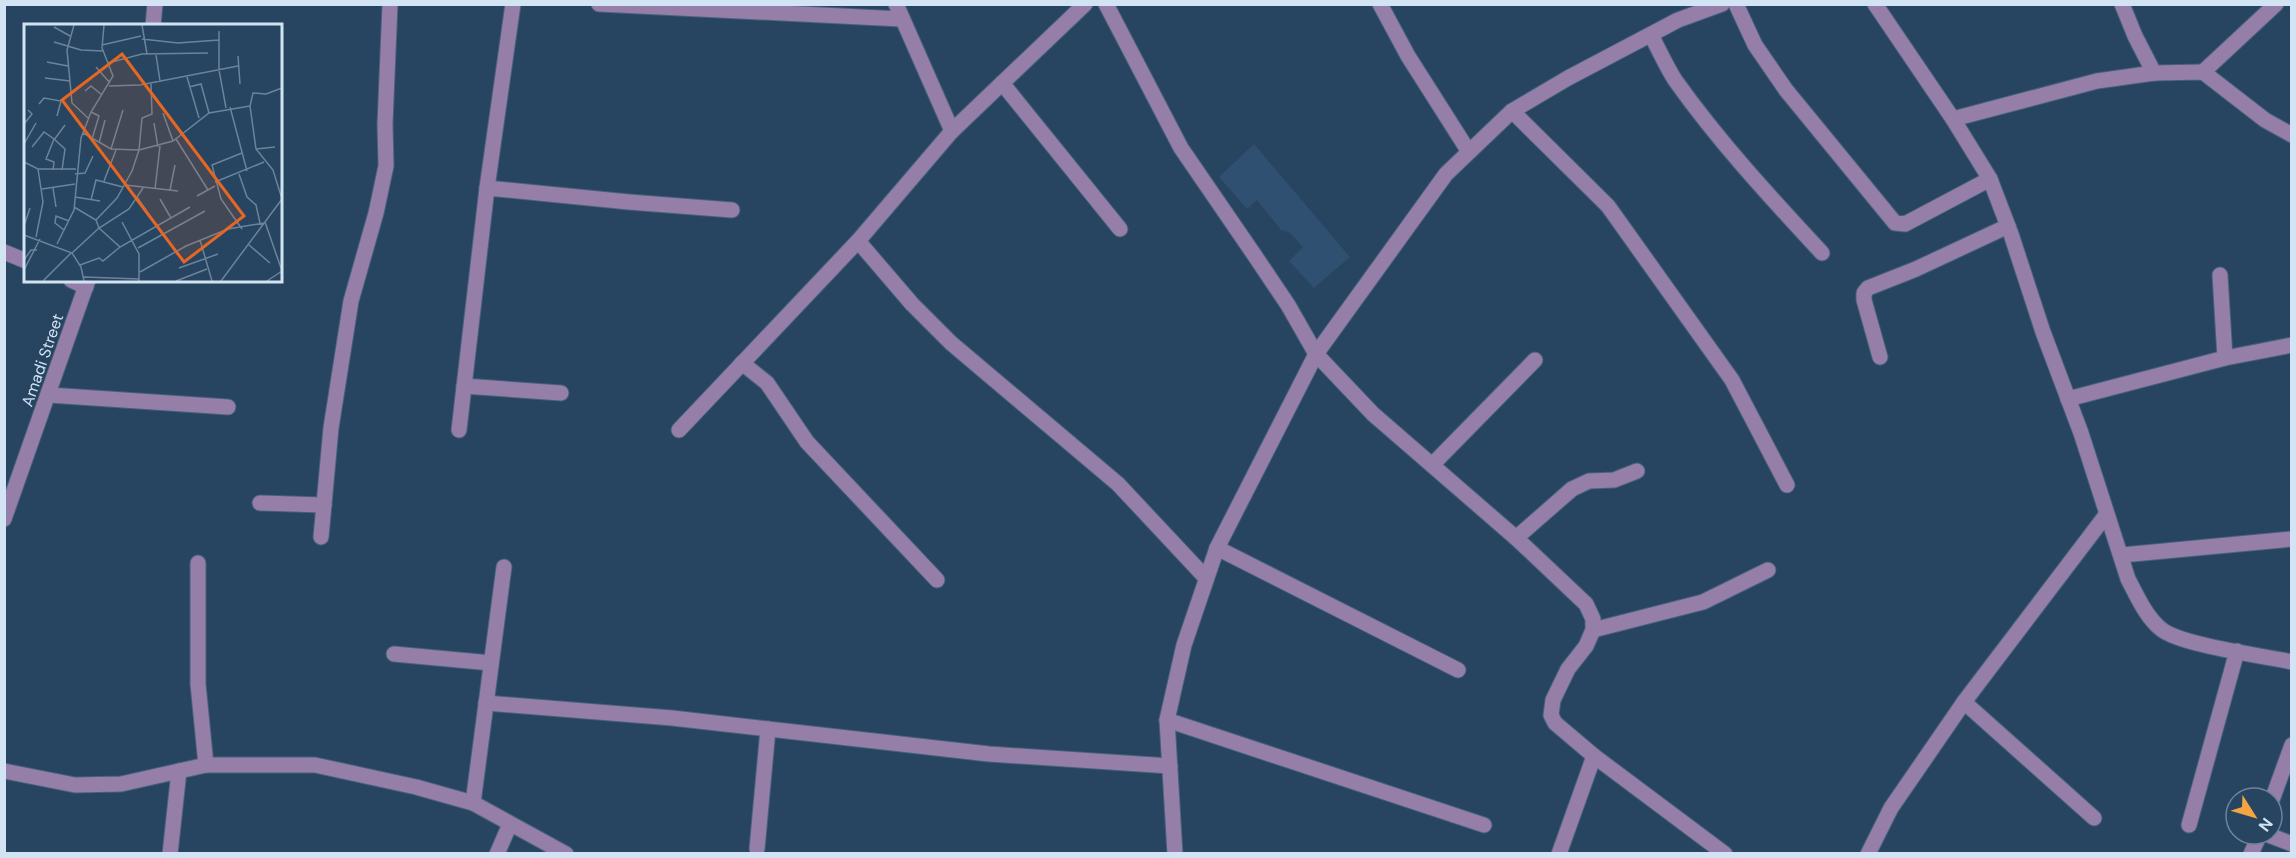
<svg xmlns="http://www.w3.org/2000/svg" width="2296" height="858" viewBox="0 0 2296 858" font-family="'DM Sans',sans-serif">
<rect width="100%" height="100%" fill="#274460"/>
<path fill="#2f5070" d="M1254,144L1350,257L1314,288L1289,261L1303,247L1289,232L1281,230L1257,200L1247,209L1219,177Z"/>
<g fill="none" stroke-linecap="round" stroke-linejoin="round">
<g stroke="#46617b" stroke-width="17">
<g id="minor">
<path d="M599,4L901,19"/>
<path d="M896,4L952,131"/>
<path d="M1106,4L1181,148L1253,253L1288,305L1316,354L1373,414L1516,538L1586,604L1593,619V630L1586,646L1568,669L1553,700L1551,715L1555,723L1594,756L1725,854"/>
<path d="M1380,4L1408,56L1469,152"/>
<path d="M1736,4L1755,45L1786,90L1895,223L1905,224L1990,179"/>
<path d="M1875,4L1953,119L1990,179L2011,234L2043,332L2081,433L2128,579C2137,596 2146,617 2161,629C2180,645 2264,656 2292,662"/>
<path d="M2122,4L2135,36L2154,73"/>
<path d="M153,26L155,4"/>
<path d="M1651,35C1659,50 1666,66 1675,80C1719,142 1771,198 1822,253"/>
<path d="M2203,72L2276,4"/>
<path d="M1002,83L1120,229"/>
<path d="M1512,111L1608,206L1732,380L1787,485"/>
<path d="M1953,119L2097,81L2154,73L2203,72L2265,120L2292,135"/>
<path d="M487,188L629,202L732,210"/>
<path d="M858,241L912,304L951,343L1118,484L1206,578"/>
<path d="M4,252L26,261"/>
<path d="M71,280L86,287"/>
<path d="M1880,357L1864,300V293L1868,288L1916,269L2008,226"/>
<path d="M2225,358L2292,345"/>
<path d="M742,363L767,383L807,442L937,580"/>
<path d="M464,386L561,393"/>
<path d="M49,395L228,407"/>
<path d="M2068,399L2225,358L2220,275"/>
<path d="M459,430L487,188L513,4"/>
<path d="M679,430L858,241L952,131L1085,4"/>
<path d="M1432,465L1535,360"/>
<path d="M260,503L324,505"/>
<path d="M4,519L88,280"/>
<path d="M321,537L331,428L351,301L376,213L386,166L385,124L390,4"/>
<path d="M1516,538L1572,489L1589,481L1614,480L1637,471"/>
<path d="M1217,548L1458,670"/>
<path d="M2122,555L2292,539"/>
<path d="M198,563V684L206,765"/>
<path d="M1593,630L1703,602L1768,570"/>
<path d="M394,654L491,663"/>
<path d="M1964,702L2094,818"/>
<path d="M486,703L672,718L989,754L1170,766"/>
<path d="M1167,720L1484,825"/>
<path d="M4,771L75,785L121,784L206,765H315L416,787L473,803L566,854"/>
<path d="M2272,800L2292,745"/>
<path d="M473,803L504,567"/>
<path d="M2189,825L2237,651"/>
<path d="M2266,834L2292,844"/>
<path d="M757,849L768,729"/>
<path d="M170,854L179,771"/>
<path d="M497,854L510,824"/>
<path d="M1175,854L1167,720L1184,645L1217,548L1316,354L1446,174L1512,111L1568,78L1678,20L1722,4"/>
<path d="M1559,854L1594,756"/>
<path d="M1868,854L1891,808L1964,702L2106,515"/>
<path d="M2251,854L2260,834"/>
</g>
</g>
<use href="#minor" stroke="#957ea8" stroke-width="15"/>
</g>
<g text-anchor="middle" stroke-width="4.5" stroke-linejoin="round" paint-order="stroke">
<g font-size="16" fill="#d2e3f4" stroke="#274460">
<text transform="translate(42 360) rotate(-71)" y="6">Amadi Street</text>
</g>
</g>
<g transform="translate(24 24)">
<rect width="258" height="258" fill="#274460"/>
<path fill="none" stroke="#6b849b" stroke-width="1.5" d="M50,1L43,26L48,79L64,94M118,1L123,30M30,3L46,12M195,7V46L202,84M118,15L154,19L195,16M30,18L57,26L79,27M78,21L117,12M132,31L136,57M214,32L216,60M23,38L44,42M84,39L118,30L184,29M72,43L86,59M163,53L175,94M21,54L46,57M85,62L116,61L214,42M165,63L177,60L185,89M61,67L67,62L78,71M15,80L20,74L37,77L33,92M206,83L223,147M67,88L75,92L68,115M139,89L149,117M130,99L134,123M0,100L8,90L4,86M59,109L87,125L115,126L149,117L185,89L226,82M30,115L41,125L38,146M152,115L184,166M30,116L41,101M75,119L81,96M0,120L12,99M8,123L20,108L30,115L22,135L30,138L29,146M87,125L99,86M232,125L251,123M218,129L188,141L197,175L218,205M0,138L14,145H52M51,150L61,149L69,132M215,150L223,173L232,181L236,199M80,157L92,126M191,158L240,138M101,161L154,167M29,164L32,183M18,165L51,160M131,165L136,122M146,166L151,141M173,172L191,162M51,173L76,177M113,173L133,202M136,175L147,194M67,176L72,156L99,163M50,183L72,196L75,204L96,223M72,196L93,174L108,147L115,126L118,94L128,90L127,60M98,198L115,230V257M241,198L258,247L243,257M0,202L6,184M40,206L31,199L32,192L45,197M0,211L48,229L57,243L60,257M12,213L19,178L14,145M176,216L188,257M33,220L50,186L57,114L67,88L89,52L78,24L80,1M225,221L246,239M114,224L181,187M48,229L75,204L105,185L119,164M0,236L7,226H13M56,241L75,234L79,237L96,223L166,183M155,244L194,230M0,246L16,215M116,248L162,222L204,205L240,199M60,253L115,255M19,257L47,229M152,257L183,245M197,257L258,175L249,146L232,125L226,82L229,69L242,70L258,64"/>
<path fill="#e66723" fill-opacity="0.15" stroke="#e66723" stroke-width="3" d="M98,30L220,192L160,238L38,76Z"/>
<rect width="258" height="258" fill="none" stroke="#d2e3f4" stroke-width="3"/>
</g>
<rect width="2296" height="858" fill="none" stroke="#d2e3f4" stroke-width="12"/>
<g transform="translate(2254 816) rotate(127)"><circle r="28" fill="#274460" stroke="#6b849b" stroke-width="1.5"/>
<path d="M0-4.5L10 22L0 15L-10 22Z" fill="#f2a541"/>
<text y="-9" font-size="16" font-weight="bold" text-anchor="middle" fill="#d2e3f4">N</text>
</g>
</svg>
